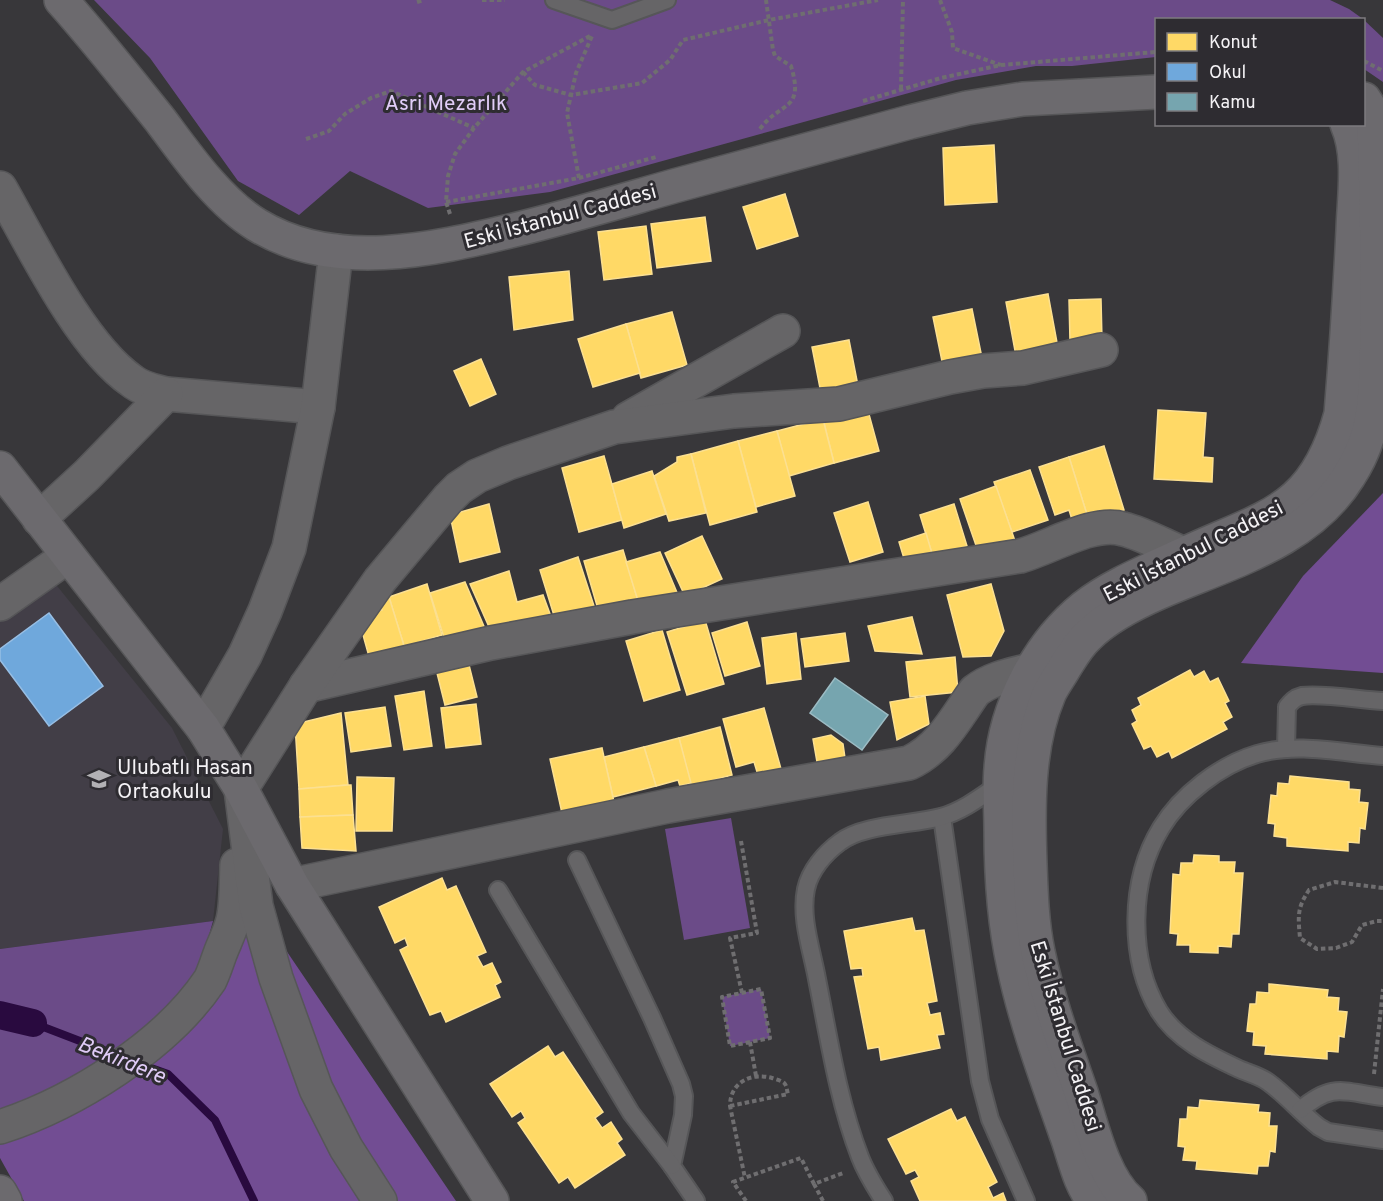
<svg xmlns="http://www.w3.org/2000/svg" width="1383" height="1201" viewBox="0 0 1383 1201" font-family="Overpass,sans-serif">
<rect width="100%" height="100%" fill="#38373a"/>
<path fill="#423e47" d="M53,581L172,728L223,829L213,921L0,949V618Z"/>
<g fill="#6b4b88">
<path d="M94,0H1330L1349,9L1363,19L1156,20V57L1072,66H1036L956,80L550,192L428,208L350,171L299,215L238,181L150,58Z"/>
<path d="M1364,20L1383,38V82L1364,69Z"/>
<path d="M731,818L750,928L684,940L665,829Z"/>
<path d="M213,921L197,978L156,1029L99,1070L0,1117V949Z"/>
<path d="M761,989L770,1038L730,1046L722,997Z"/>
</g>
<g fill="#724d93">
<path d="M1383,493V673L1241,663L1303,576Z"/>
<path d="M256,906L456,1201H24L0,1158V1138L63,1120L109,1092Z"/>
</g>
<g fill="#ffd966" stroke="#fce091" stroke-width="1.5">
<path d="M994,145L997,202L945,205L943,148Z"/>
<path d="M785,194L798,236L757,249L743,207Z"/>
<path d="M705,217L711,261L657,268L651,224Z"/>
<path d="M646,226L652,274L604,280L598,232Z"/>
<path d="M569,271L573,320L514,330L509,277Z"/>
<path d="M1048,294L1058,348L1016,356L1006,302Z"/>
<path d="M1101,299L1102,340L1070,341L1069,300Z"/>
<path d="M972,309L982,358L943,366L933,317Z"/>
<path d="M672,312L687,365L641,378L626,324Z"/>
<path d="M626,324L640,373L593,387L578,339Z"/>
<path d="M849,340L858,386L821,393L812,347Z"/>
<path d="M481,359L496,394L470,406L454,371Z"/>
<path d="M867,407L879,451L834,463L823,419Z"/>
<path d="M1158,410L1206,413L1203,457L1213,458L1212,482L1154,479Z"/>
<path d="M823,419L834,463L789,476L777,431Z"/>
<path d="M777,431L795,496L756,507L738,441Z"/>
<path d="M738,441L757,512L710,525L691,454Z"/>
<path d="M1104,446L1124,510L1089,521L1069,457Z"/>
<path d="M691,454L706,513L669,521L654,476L677,462V457Z"/>
<path d="M604,456L622,520L579,532L562,468Z"/>
<path d="M1069,457L1089,521L1074,526L1069,510L1055,515L1039,467Z"/>
<path d="M1030,470L1048,520L1012,532L994,482Z"/>
<path d="M652,471L666,514L624,528L612,484Z"/>
<path d="M996,486L1015,541L979,554L960,499Z"/>
<path d="M868,502L883,552L850,562L834,513Z"/>
<path d="M489,504L500,552L460,562L450,515Z"/>
<path d="M954,504L967,546L933,557L920,515Z"/>
<path d="M926,533L933,557L906,565L899,542Z"/>
<path d="M702,536L722,579L685,596L665,553Z"/>
<path d="M623,550L639,604L600,616L584,561Z"/>
<path d="M660,552L678,595L639,604L626,562Z"/>
<path d="M578,557L595,609L556,622L540,570Z"/>
<path d="M509,571L517,602L543,595L553,622L493,636L470,584Z"/>
<path d="M465,582L486,631L446,644L430,593Z"/>
<path d="M427,584L442,635L419,642L420,646L405,649L389,597Z"/>
<path d="M991,584L1004,631L991,656L963,657L947,595Z"/>
<path d="M389,597L405,649L370,660L358,617L382,610L379,600Z"/>
<path d="M912,617L922,654L875,651L868,626Z"/>
<path d="M705,620L724,684L687,695L667,632Z"/>
<path d="M747,622L760,666L725,676L712,633Z"/>
<path d="M662,630L680,690L644,701L626,641Z"/>
<path d="M796,633L801,679L767,684L762,638Z"/>
<path d="M845,633L849,661L805,667L801,639Z"/>
<path d="M955,657L958,692L910,697L906,662Z"/>
<path d="M468,661L477,697L445,705L436,669Z"/>
<path d="M1190,670L1194,677L1204,671L1210,682L1218,678L1229,701L1225,703L1232,717L1223,722L1227,729L1172,758L1169,751L1157,757L1151,746L1144,749L1132,724L1137,721L1132,710L1141,705L1138,698Z"/>
<path d="M424,691L432,746L404,750L395,696Z"/>
<path d="M925,696L929,724L897,740L890,702Z"/>
<path d="M476,704L481,744L446,748L441,708Z"/>
<path d="M385,707L391,746L351,752L345,713Z"/>
<path d="M764,708L781,769L758,775L754,762L736,767L723,719Z"/>
<path d="M341,713L348,785L299,789L295,724Z"/>
<path d="M720,727L732,775L691,786L679,738Z"/>
<path d="M831,735L843,744L845,758L817,762L813,739Z"/>
<path d="M679,738L691,783L680,786L678,780L656,786L644,747Z"/>
<path d="M644,747L656,786L613,797L604,757Z"/>
<path d="M602,748L614,802L562,813L550,759Z"/>
<path d="M1290,776L1349,782V789L1360,790L1359,802L1368,803L1365,829L1360,828L1359,843L1348,842V851L1287,846V838L1274,836L1275,824L1268,823L1271,795L1277,796L1278,783L1289,784Z"/>
<path d="M357,777L394,778L392,831H356Z"/>
<path d="M348,785H351L353,815L300,817L299,789Z"/>
<path d="M353,815L356,851L302,848L300,817Z"/>
<path d="M1194,855L1219,856V862H1235L1234,873H1243L1239,934H1232L1231,947L1218,946V953L1190,952V945H1177L1178,934L1170,933L1173,874L1180,875L1181,863H1193Z"/>
<path d="M442,878L447,890L456,886L486,952L477,956L483,967L492,963L501,982L495,985L500,997L446,1022L441,1011L430,1015L400,950L408,946L405,938L395,943L379,907Z"/>
<path d="M912,918L915,931L924,930L937,1001L927,1003L930,1015L940,1013L944,1034L937,1035L940,1048L881,1060L879,1047L868,1049L854,977L863,976L862,968L851,969L844,931Z"/>
<path d="M1269,984L1328,990L1327,997L1339,998L1338,1011L1347,1012L1344,1037L1339,1036L1338,1052L1327,1051V1059L1265,1054L1266,1046L1253,1045L1254,1032L1247,1031L1250,1004H1256L1257,992L1269,993Z"/>
<path d="M548,1046L555,1057L563,1052L603,1112L595,1118L602,1128L611,1122L622,1139L617,1143L625,1155L575,1188L568,1177L559,1183L518,1123L525,1118L521,1111L512,1117L490,1084Z"/>
<path d="M1200,1100L1259,1105L1258,1112L1270,1113L1269,1126H1277L1275,1152L1270,1151L1268,1166H1258L1257,1174L1196,1169L1197,1161L1183,1160L1185,1147L1178,1146L1180,1119H1187L1188,1107L1199,1108Z"/>
<path d="M951,1109L957,1121L965,1117L997,1182L988,1187L993,1198L1003,1193L1006,1201H920L911,1181L919,1177L915,1170L906,1174L888,1139Z"/>
</g>
<path fill="#6fa8dc" stroke="#97bee4" stroke-width="1.5" d="M49,613L103,686L49,726L0,660V649Z"/>
<path fill="#76a5af" stroke="#9cbcc4" stroke-width="1.5" d="M835,678L888,715L862,750L810,713Z"/>
<g fill="none" stroke-linecap="round" stroke-linejoin="round">
<g stroke="#290a3f" stroke-width="8">
<path d="M33,1023L119,1056"/>
<path d="M137,1063L168,1074L215,1120L254,1201"/>
</g>
<path stroke="#290a3f" stroke-width="28" d="M0,1015L33,1023"/>
<g stroke="#565658" stroke-width="20">
<g id="lane">
<path d="M554,0L612,20L667,0"/>
<path d="M1286,749L1287,707C1291,702 1294,698 1302,696C1321,693 1362,700 1383,701"/>
<path d="M1383,756C1342,753 1297,742 1257,754C1220,765 1181,795 1161,828C1129,880 1128,959 1159,1011C1177,1040 1209,1055 1239,1069C1248,1073 1260,1076 1268,1082C1286,1095 1301,1113 1319,1127L1328,1132L1383,1140"/>
<path d="M942,817L980,1081L990,1119L1026,1201"/>
<path d="M577,860L652,1018L681,1084L684,1096L683,1115L672,1166L696,1201"/>
<path d="M498,890L631,1113L672,1166"/>
<path d="M1300,1110C1333,1082 1343,1092 1383,1097"/>
<path d="M884,1201C875,1187 866,1173 860,1157C838,1100 829,1039 817,979C812,951 800,918 806,889C810,870 825,853 840,842C863,824 912,825 941,817C963,811 982,796 1001,783"/>
</g>
</g>
<g stroke="#565658" stroke-width="36">
<g id="street">
<path d="M0,188C32,244 80,345 132,381C142,389 154,391 166,394L318,407"/>
<path d="M628,419L783,331"/>
<path d="M39,519L87,475L166,394"/>
<path d="M0,604L68,556"/>
<path d="M306,686L491,643L632,617L1020,556C1050,548 1093,520 1123,529C1144,534 1164,546 1184,554"/>
<path d="M203,728L245,655L265,611L289,548L318,407L336,251"/>
<path d="M292,885L668,806L909,763C941,748 955,719 975,691C992,678 1011,675 1031,670"/>
<path d="M0,1127C74,1103 166,1046 210,980C214,972 217,962 220,954C224,943 230,932 233,920C237,903 236,883 237,865"/>
<path d="M380,1201L346,1148L316,1089L276,978L256,906L241,789L306,686L380,580L448,499L459,488L477,476L508,463L614,427L734,411L839,404L950,377L983,371L1023,368L1101,350"/>
</g>
</g>
<g stroke="#565658" stroke-width="36">
<g id="secondary">
<path d="M61,0C96,39 128,80 161,121C187,156 219,202 257,225C334,272 432,250 514,230C568,217 621,201 674,186C753,164 832,143 910,122L967,108L1023,99L1156,92"/>
<path d="M0,468L203,728L241,789L292,885L492,1201"/>
<path d="M0,1192L5,1201"/>
<path d="M1094,1201C1079,1184 1074,1155 1066,1134C1047,1079 1026,1024 1014,967C1004,922 1001,877 1001,831C1001,810 999,789 1001,768C1005,708 1037,645 1084,607C1112,585 1150,570 1182,555C1264,516 1314,514 1341,414C1346,353 1350,291 1353,230C1354,196 1361,156 1347,124"/>
<path d="M1130,1201C1103,1178 1092,1126 1081,1092C1065,1046 1048,1000 1038,952C1032,923 1031,893 1030,864C1028,808 1027,746 1049,694C1053,685 1060,676 1065,667C1072,656 1078,645 1088,636C1107,617 1133,604 1158,593C1226,563 1308,543 1349,476C1360,459 1369,437 1372,417C1377,388 1376,357 1377,328C1378,260 1376,192 1374,124L1371,110L1364,99"/>
</g>
</g>
<g stroke="#6f6e70" stroke-width="4" stroke-dasharray="4.5 3" stroke-linecap="butt">
<path d="M482,0H505"/>
<path d="M940,0L952,32L953,48L1001,65"/>
<path d="M417,2L424,0"/>
<path d="M1364,61L1383,71"/>
<path d="M523,72L535,85L571,95L642,83L670,60L683,40L769,20L878,0"/>
<path d="M901,89L903,0"/>
<path d="M863,101L941,78L1001,65L1156,52"/>
<path d="M760,129C780,101 805,112 791,66L775,56L773,50L766,0"/>
<path d="M306,139L329,131L345,114L371,98L391,91L474,128"/>
<path d="M579,178L567,113L576,73L592,36"/>
<path d="M446,202L579,178L656,157"/>
<path d="M450,214L446,202L448,176L455,154L474,128L523,72L590,36"/>
<path d="M741,841L757,933L730,938L742,993"/>
<path d="M1383,888L1335,882L1309,890C1297,908 1298,916 1300,938L1317,949L1336,948L1352,942L1362,925L1377,921H1383"/>
<path d="M750,1042L730,1046L722,997L761,989L770,1038L750,1042L756,1076"/>
<path d="M1374,1074L1383,989"/>
<path d="M730,1106L788,1094C787,1091 787,1087 785,1084C783,1081 775,1079 772,1078C750,1072 730,1083 730,1106L745,1178"/>
<path d="M746,1201L733,1182L801,1158L814,1184"/>
<path d="M823,1201L814,1184L843,1173"/>
</g>
<use href="#lane" stroke="#666567" stroke-width="16"/>
<use href="#street" stroke="#666567" stroke-width="33"/>
<use href="#secondary" stroke="#6c6a6e" stroke-width="33"/>
</g>
<defs>
<g id="school-bare" transform="scale(1.8)"><path d="M0-5L7-2L0 1L-7-2ZM-4 1L0 2.5L4 1V4Q0 6-4 4Z" fill="#b2b1b4" stroke="#2e2c31" stroke-width="2.5" paint-order="stroke"/></g>
</defs>
<g fill-rule="evenodd">
<use href="#school-bare" x="99" y="779"/>
</g>
<g text-anchor="middle" stroke-width="6" stroke-linejoin="round" paint-order="stroke">
<g font-size="21" fill="#e1cdf8" stroke="#2e2c31">
<text x="446" y="110">Asri Mezarlık</text>
</g>
<g font-size="21" fill="#f4f2f5" stroke="#2e2c31">
<text transform="translate(560 216) rotate(-15)" y="7">Eski İstanbul Caddesi</text>
<text transform="translate(1193 551) rotate(-27)" y="7">Eski İstanbul Caddesi</text>
<text transform="translate(1066 1036) rotate(73)" y="7">Eski İstanbul Caddesi</text>
</g>
<g font-size="21" fill="#f4f2f5" stroke="#2e2c31" text-anchor="start">
<text x="117" y="774">Ulubatlı Hasan<tspan x="117" dy="24">Ortaokulu</tspan></text>
</g>
<g font-size="22" font-style="italic" fill="#dfcbf6" stroke="#2e2c31">
<text transform="translate(122 1059) rotate(22)" y="8">Bekirdere</text>
</g>
</g>
<rect x="1155" y="18" width="210" height="108" fill="#2e2c31" stroke="#7d7b7f" stroke-width="1.5"/>
<rect x="1167" y="33" width="30" height="18" fill="#ffd966" stroke="#7d7b7f" stroke-width="1.5"/>
<text x="1209" y="48" font-size="18" fill="#f4f2f5">Konut</text>
<rect x="1167" y="63" width="30" height="18" fill="#6fa8dc" stroke="#7d7b7f" stroke-width="1.5"/>
<text x="1209" y="78" font-size="18" fill="#f4f2f5">Okul</text>
<rect x="1167" y="93" width="30" height="18" fill="#76a5af" stroke="#7d7b7f" stroke-width="1.5"/>
<text x="1209" y="108" font-size="18" fill="#f4f2f5">Kamu</text>
</svg>
